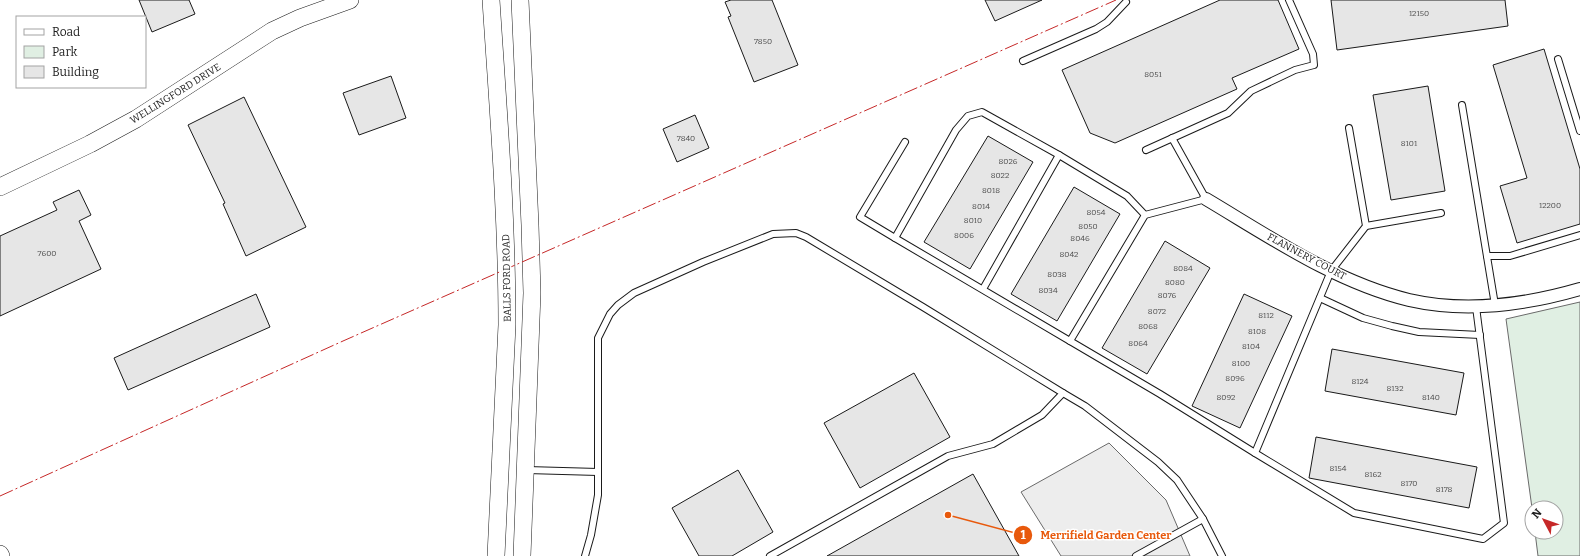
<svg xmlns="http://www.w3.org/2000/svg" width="1580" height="556" viewBox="0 0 1580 556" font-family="Bitter,serif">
<rect width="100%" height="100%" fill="#fff"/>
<path fill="#e0efe3" stroke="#6a6a6a" d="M1580,302V556H1538L1535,532H1556V508H1532L1506,319Z"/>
<path fill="#ededed" stroke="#6a6a6a" d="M1109,443L1166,500L1190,556H1061L1021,492Z"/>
<g fill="#e6e6e6" stroke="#1a1a1a">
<path d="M139,0H189L195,14L152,32Z"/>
<path d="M731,0H772L798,65L754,82L728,17L731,16L725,2Z"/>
<path d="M985,0H1042L995,21Z"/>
<path d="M1220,0H1278L1299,49L1232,78L1237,89L1115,143L1090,133L1062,70Z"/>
<path d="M1331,0H1505L1508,26L1337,50Z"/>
<path d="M1544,49L1580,169V224L1517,243L1500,186L1527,178L1493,65Z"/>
<path d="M391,76L406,118L359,135L343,93Z"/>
<path d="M1428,86L1445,191L1391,200L1373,95Z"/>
<path d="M244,97L306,227L246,256L223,204L225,203L188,125Z"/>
<path d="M695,115L709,148L677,162L663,129Z"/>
<path d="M988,136L1033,162L970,269L924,242Z"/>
<path d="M1074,187L1120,214L1057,321L1011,294Z"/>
<path d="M79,190L91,215L79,221L101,269L0,316V236L57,210L53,202Z"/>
<path d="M1165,241L1210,268L1147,374L1102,348Z"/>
<path d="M256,294L270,327L128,390L114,358Z"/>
<path d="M1244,294L1292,316L1240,428L1192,406Z"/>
<path d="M1332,349L1464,373L1456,415L1325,391Z"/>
<path d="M914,373L950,437L860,488L824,423Z"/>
<path d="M1316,437L1477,467L1469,508L1309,478Z"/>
<path d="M738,470L773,532L732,556H699L672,508Z"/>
<path d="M973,474L1019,556H827Z"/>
</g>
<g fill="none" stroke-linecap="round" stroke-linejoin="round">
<g stroke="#1a1a1a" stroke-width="8">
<g id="lane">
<path d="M1558,59L1580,131"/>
<path d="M1023,61L1096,29L1107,22L1126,2"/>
<path d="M1462,105L1495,305"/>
<path d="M1349,128L1366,226L1331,271L1255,453L1354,513L1483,539L1504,523L1476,307"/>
<path d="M1172,138L1206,199L1145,215L1070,341L1160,394L1255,453"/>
<path d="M905,142L860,217L895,238L956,130L968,116L982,112L1059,155L1127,196L1145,215"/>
<path d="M1146,150L1228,113L1251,91L1295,70L1314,65L1313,54L1289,0"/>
<path d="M1366,226L1441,213"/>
<path d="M895,238L1070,341"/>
<path d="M1487,256H1510L1580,235"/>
<path d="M983,289L1059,155"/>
<path d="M1320,298L1363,318L1392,326L1419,332L1480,335"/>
<path d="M527,470L598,472"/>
<path d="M585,556L591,535L598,495V338L610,314L618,305L634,293L703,262L773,234L796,233L806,237L923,307L1063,393"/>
<path d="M770,556L948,456L993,444L1042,415L1063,393L1085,406L1158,462L1177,480L1203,519"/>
<path d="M1136,556L1203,519L1222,556"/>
</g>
</g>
<g stroke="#1a1a1a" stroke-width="14">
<path id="street" d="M1206,199C1270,237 1335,282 1409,300C1466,313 1525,305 1580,289"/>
</g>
<g stroke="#1a1a1a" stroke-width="18">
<g id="secondary">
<path d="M491,0C498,108 507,217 507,325L496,556"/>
<path d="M520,0L530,225L532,293L522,556"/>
<path d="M0,187L90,144L136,119L272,31L300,18L350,0"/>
<path d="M0,554L1,556"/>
</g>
</g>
<use href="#lane" stroke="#fff" stroke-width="6"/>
<use href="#street" stroke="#fff" stroke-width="12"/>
<use href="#secondary" stroke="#fff" stroke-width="17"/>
<path stroke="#c62828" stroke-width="1" stroke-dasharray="14 3 2 3" stroke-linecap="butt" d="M0,496L343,341L1116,0"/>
</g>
<g text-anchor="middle" stroke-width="3" stroke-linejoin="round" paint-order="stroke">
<g font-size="8" fill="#4d4d4d">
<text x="1419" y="16">12150</text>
<text x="763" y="44">7850</text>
<text x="1153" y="77">8051</text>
<text x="686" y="141">7840</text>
<text x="1409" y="146">8101</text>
<text x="1008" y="164">8026</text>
<text x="1000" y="178">8022</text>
<text x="991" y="193">8018</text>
<text x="1550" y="208">12200</text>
<text x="981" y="209">8014</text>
<text x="1096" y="215">8054</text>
<text x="973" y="223">8010</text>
<text x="1088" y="229">8050</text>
<text x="964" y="238">8006</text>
<text x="1080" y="241">8046</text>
<text x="47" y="256">7600</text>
<text x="1069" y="257">8042</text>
<text x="1183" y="271">8084</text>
<text x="1057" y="277">8038</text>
<text x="1175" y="285">8080</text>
<text x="1048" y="293">8034</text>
<text x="1167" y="298">8076</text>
<text x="1157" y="314">8072</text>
<text x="1266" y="318">8112</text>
<text x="1148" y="329">8068</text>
<text x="1257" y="334">8108</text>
<text x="1138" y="346">8064</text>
<text x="1251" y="349">8104</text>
<text x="1241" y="366">8100</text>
<text x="1235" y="381">8096</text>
<text x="1360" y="384">8124</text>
<text x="1395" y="391">8132</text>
<text x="1226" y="400">8092</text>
<text x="1431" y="400">8140</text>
<text x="1338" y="471">8154</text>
<text x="1373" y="477">8162</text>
<text x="1409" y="486">8170</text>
<text x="1444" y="492">8178</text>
</g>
<g font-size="10" fill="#1a1a1a" stroke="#fff">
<text transform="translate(175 93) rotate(-32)" y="4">WELLINGFORD DRIVE</text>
<text transform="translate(1307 256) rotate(28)" y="4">FLANNERY COURT</text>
<text transform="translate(506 278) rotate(-91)" y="4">BALLS FORD ROAD</text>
</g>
</g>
<path fill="none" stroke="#e8590c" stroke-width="1.5" d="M948 515L1023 535"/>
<g fill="#e8590c" stroke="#fff" stroke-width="1.5">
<circle cx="948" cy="515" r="4"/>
<circle cx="1023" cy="535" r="10"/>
</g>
<g font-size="12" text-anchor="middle" font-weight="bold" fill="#fff">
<text x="1023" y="539">1</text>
</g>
<g font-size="11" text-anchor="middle" font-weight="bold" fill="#e8590c" stroke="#fff" stroke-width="3" stroke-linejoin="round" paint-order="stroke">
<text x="1106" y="539">Merrifield Garden Center</text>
</g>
<rect x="16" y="16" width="130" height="72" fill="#ffffff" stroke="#a3a3a3"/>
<rect x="24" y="29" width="20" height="6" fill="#ffffff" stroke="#a3a3a3"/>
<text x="52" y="36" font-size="12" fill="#1a1a1a">Road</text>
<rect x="24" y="46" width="20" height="12" fill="#e0efe3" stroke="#a3a3a3"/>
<text x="52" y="56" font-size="12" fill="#1a1a1a">Park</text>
<rect x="24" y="66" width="20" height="12" fill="#e6e6e6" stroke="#a3a3a3"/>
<text x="52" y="76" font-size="12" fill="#1a1a1a">Building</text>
<g transform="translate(1544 520) rotate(311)"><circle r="19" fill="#ffffff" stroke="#a3a3a3"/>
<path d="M0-3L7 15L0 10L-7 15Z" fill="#c62828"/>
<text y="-6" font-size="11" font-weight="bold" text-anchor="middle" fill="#1a1a1a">N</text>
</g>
</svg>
